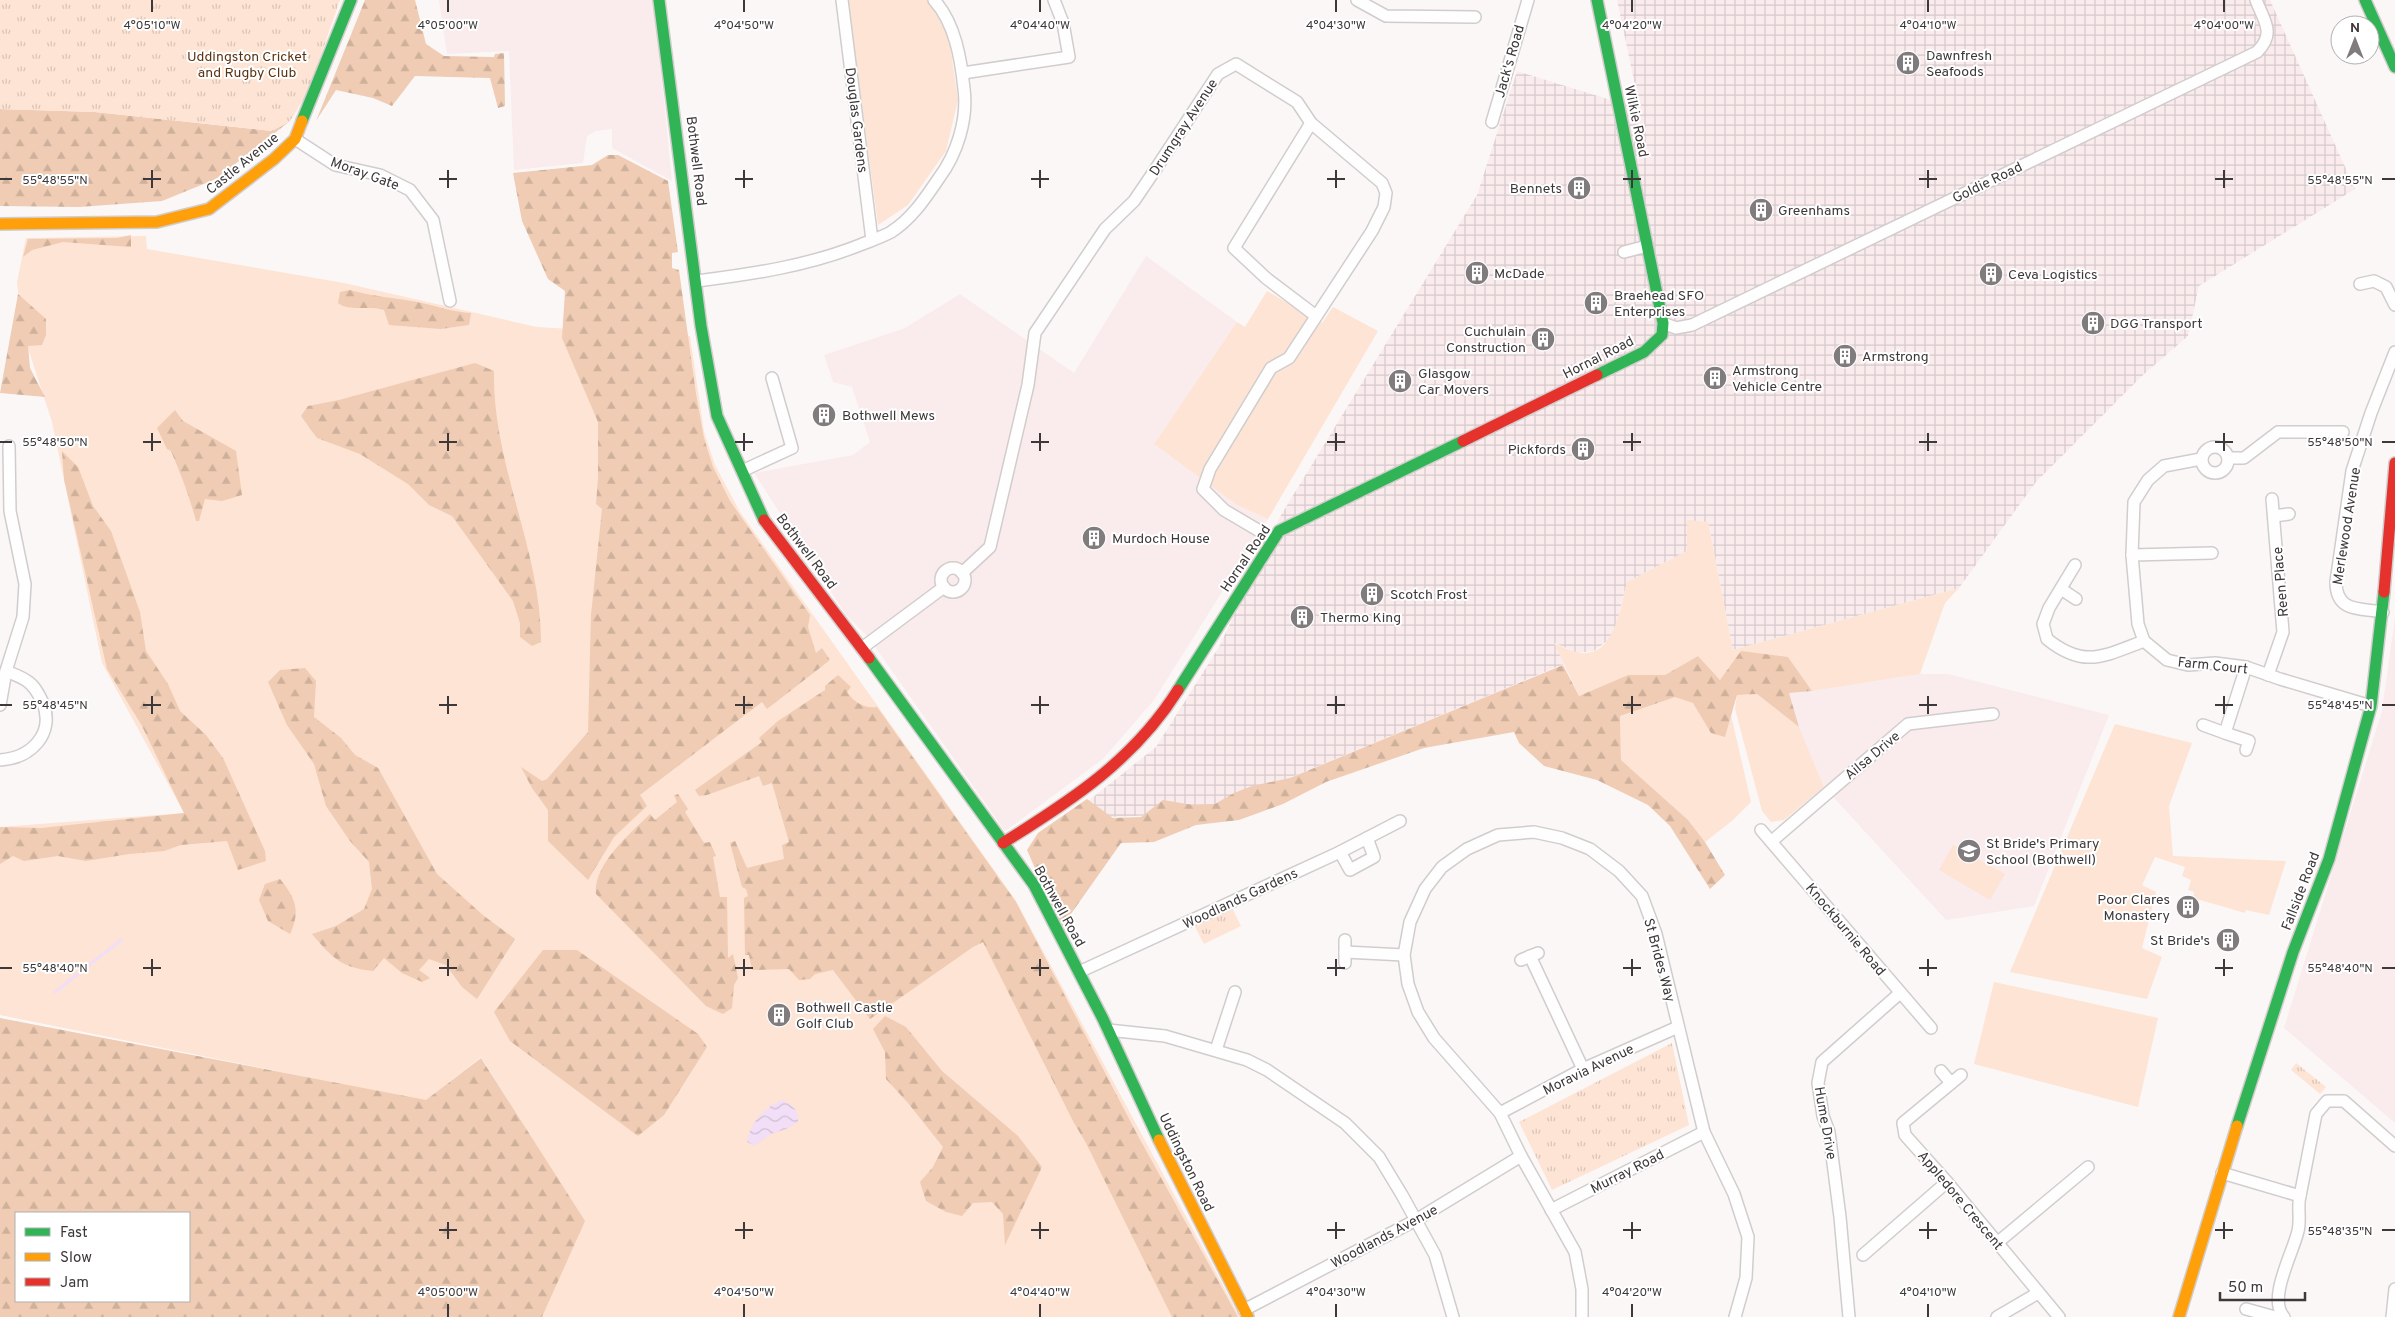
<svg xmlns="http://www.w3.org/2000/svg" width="2395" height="1317" viewBox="0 0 2395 1317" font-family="Overpass,sans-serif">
<defs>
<pattern id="industrial-grid" width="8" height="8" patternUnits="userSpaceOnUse" patternTransform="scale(1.25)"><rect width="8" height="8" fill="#faebed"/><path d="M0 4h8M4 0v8" fill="none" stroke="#d7cacc"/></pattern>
<pattern id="forest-firs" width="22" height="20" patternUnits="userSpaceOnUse" patternTransform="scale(1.25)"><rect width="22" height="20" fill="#efccb3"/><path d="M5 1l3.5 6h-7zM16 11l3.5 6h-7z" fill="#ceb09b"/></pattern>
<pattern id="park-tufts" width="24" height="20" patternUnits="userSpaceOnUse" patternTransform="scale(1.25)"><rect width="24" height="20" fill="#fde4d4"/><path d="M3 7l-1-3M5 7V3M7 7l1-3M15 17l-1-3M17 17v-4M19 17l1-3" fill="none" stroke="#dac4b7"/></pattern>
<pattern id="water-waves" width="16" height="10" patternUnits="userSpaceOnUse" patternTransform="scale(1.25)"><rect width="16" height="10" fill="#f2def7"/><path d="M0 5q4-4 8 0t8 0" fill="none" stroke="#d0bfd4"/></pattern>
</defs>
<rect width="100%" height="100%" fill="#fcf7f7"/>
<g fill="#faebed">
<path d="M439,0H654L672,181L612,148V129L596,131L587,136L583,163L514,170L509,51L447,54Z"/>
<path d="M1146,256L1237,322L1154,444L1237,505L1268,519L1154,700L1103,759L1005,831L868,637L846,615L754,473L853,455L870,442L852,387L833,382L824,355L905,328L960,294L1074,373Z"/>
<path d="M2395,617V1123L2284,1028L2382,711Z"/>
<path d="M1920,674H1948L2109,715L2034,906L1946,920L1824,787L1799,727L1789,693L1812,691Z"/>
</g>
<path fill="url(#industrial-grid)" d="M1617,0H2270L2355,189L2199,286L2188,336L2143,375L2036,482L1959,588L1733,650L1708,522L1687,521V551L1627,582L1615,630L1607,641L1594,651L1577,653L1555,643L1564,664L1205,813L1111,817L1087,802L1156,747L1219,647L1281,515L1477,195L1517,71L1640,109Z"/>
<g fill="#fde4d4">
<path d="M848,0H929L949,38L958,100L946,151L908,205L878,225Z"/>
<path d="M146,236L147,249L344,283L537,327L690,336L704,432L715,465L740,512L1016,901L1240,1317H542L584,1221L481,1057L425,1101L0,1015V827L184,813L102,663L52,422L23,333L17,282L26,238Z"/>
<path d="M1267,291L1322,323L1333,307L1378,331L1268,519L1237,505L1154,444L1237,322L1245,327Z"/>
<path d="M1687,520L1708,522L1733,650L1959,588L1945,603L1920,674L1812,691L1788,657L1720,680L1698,656L1665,675H1628L1579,696L1554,643C1561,646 1568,650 1576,652C1614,662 1621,606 1627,582L1687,551Z"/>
<path d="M1757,694L1799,727L1824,787L1784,820L1771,822L1762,811L1735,709L1737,695Z"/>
<path d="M1675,696L1693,703L1725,737L1731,715L1751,802L1733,820L1705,842L1688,820L1621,760L1620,716Z"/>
<path d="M2115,724L2192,743L2169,806L2173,856L2286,861L2269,915L2246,910L2245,913L2193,898L2194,892L2188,890L2191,880L2182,876L2185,867L2155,857L2142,885L2156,892L2142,948L2162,957L2147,999L2010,972Z"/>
<path d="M1953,845L2005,874L1990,900L1939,870Z"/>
<path d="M1994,982L2158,1018L2138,1107L1974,1064Z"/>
</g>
<g fill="url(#forest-firs)" fill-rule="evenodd">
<path d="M365,0H415L426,44L444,56L494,57L495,54L504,53L505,106L498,108L490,78L415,76L392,106L373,98L336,90L316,121Z"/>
<path d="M0,109L95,112L272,131L290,121L216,179L162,201L79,207L0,206Z"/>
<path d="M608,155H618L668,181L678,252L672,253V268L679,270L696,394L704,438L713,467L730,501L810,615L808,627L816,653L822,648L830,660L767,709L762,702L640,795L647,806L614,837L588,880L548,841V810L532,788L521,767L542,781L547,779L588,732L591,615L602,509L596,504L598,478V422L562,338L565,291L548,279L522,221L513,173L592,165Z"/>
<path d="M131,235V247L63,242L32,250L23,257L28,239L117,238Z"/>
<path d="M350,290C373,297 398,298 422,303C439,307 454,312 471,313L469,325L441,329L389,325L384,310C369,305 349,312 338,303L340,292Z"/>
<path d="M18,294L46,319V335L42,345L28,346L30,368L45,397L0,393Z"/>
<path d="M475,363L494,371C492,464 541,549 541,642L532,646L520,637V623L513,601L452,516L429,505L408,484L360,454L317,438L301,416L308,406L339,400Z"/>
<path d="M175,410L183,421L236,451L242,495L222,501L205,499L199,521H196C190,498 181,474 171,451L167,449L157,428Z"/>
<path d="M62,451L78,467L93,506L111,531L140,612L146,651L168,684L180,711L206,735L223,758L265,851L266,861L238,870L227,841L181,845L164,851L129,854L86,861L58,856L24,861L13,856L0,864V827L41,828L184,813L142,726L107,669L64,479Z"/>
<path d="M1741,651L1788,657L1812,691L1789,693L1799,727L1757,694L1737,695L1725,737L1711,733L1693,703L1675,697L1620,716L1621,760L1688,820L1705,842L1725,875L1710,889L1670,826L1648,805L1597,780L1544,766L1519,743L1514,732L1424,748L1326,782L1283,804L1239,820L1196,825L1154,842L1121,843L1061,928L1027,850L1038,833L1087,799L1113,818L1141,817L1163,800L1193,805L1215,804L1234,793L1252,786L1290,778L1563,665L1579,696L1628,675H1665L1698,656L1720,680Z"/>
<path d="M305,668L316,681L314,717L341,738L355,755L378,768L437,874L484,916L515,939L477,999L462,987L446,965L429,959L419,970L430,978L422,982L402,973L384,958L373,971C342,968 332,958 312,934L336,926L364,909L372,889L369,862L350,841L326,806L314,764L287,725L268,682L280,670Z"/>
<path d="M838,675L851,687L847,692C854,702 864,709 877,707L1016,902L1138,1136L1238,1317H1172L1086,1143L1074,1123L983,942L973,947L870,1019L833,970L815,974L810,979L799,980L789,969L752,970L749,955H745L744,898L748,896L746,889L742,887L730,843L735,841L747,868L784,859L782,845L789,842L772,783L763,786L759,776L707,795L699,796L695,790L762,742L759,738L778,721L825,690V686Z"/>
<path d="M678,794L688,809L685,812L704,843L710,842L716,856L713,857L720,897H727L728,958L733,954L738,978L734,985L732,1008L723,1014L706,1006L596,894C593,864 631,833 650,814L655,820L677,802L674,795Z"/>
<path d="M280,879C295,898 301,910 290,934L268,921L259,900L265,884Z"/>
<path d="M543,950H577L698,1034L707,1047L664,1115L638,1136L510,1041L494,1012Z"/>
<path d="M885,1016L906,1027L942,1071L1018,1136L1042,1167L1005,1245L1003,1214L992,1202L973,1203L962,1216L946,1212L926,1201L920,1182L933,1167L943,1147L908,1103L886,1079L885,1052L873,1029Z"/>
<path d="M0,1018L426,1100L481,1058L585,1221L542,1317H0ZM16,1213H189V1301H16Z"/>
</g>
<g fill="url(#park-tufts)">
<path d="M0,0H340L308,92L290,121L272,131L95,112L0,109Z"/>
<path d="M1232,908L1241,926L1204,944L1195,927Z"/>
<path d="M1672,1043L1689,1125L1552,1190L1519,1122Z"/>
<path d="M2296,1063L2326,1087L2320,1094L2291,1070Z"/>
</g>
<path fill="url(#water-waves)" d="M783,1100C793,1106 798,1109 798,1121C788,1132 779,1129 768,1136C763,1140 760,1143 754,1145L747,1142C750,1123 765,1106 783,1100Z"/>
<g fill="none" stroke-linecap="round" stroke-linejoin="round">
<path stroke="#f2def7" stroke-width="3" d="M55,992L121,940"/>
<g stroke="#d1cdcd" stroke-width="14">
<g id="street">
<path d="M842,0L872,240"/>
<path d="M1357,0L1386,16L1475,17"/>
<path d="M963,73L1069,57L1063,23L1054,0"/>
<path d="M1492,122L1528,0"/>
<path d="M1311,123L1234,248L1266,278L1316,316"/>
<path d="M295,139L335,165L380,175L410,190L433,220L450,301"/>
<path d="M1624,252L1647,246"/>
<path d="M697,281C753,274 807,266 860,245C870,241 882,237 891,232C912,219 926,197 939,178C957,154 968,119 964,89C961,59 955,23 934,0"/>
<path d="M2360,284L2374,281L2386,287L2395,305"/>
<path d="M1663,323L1676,328L1692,325L2257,52C2276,33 2264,21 2256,0"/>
<circle cx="2215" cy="460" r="13"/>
<path d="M2228,458H2244L2278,432H2343"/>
<path d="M2201,459L2164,466L2148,480L2134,502L2132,555L2138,624L2144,641L2167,660L2188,665L2215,663L2246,667L2280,679L2371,706"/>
<path d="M742,471L792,448L772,378"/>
<path d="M2274,516L2289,514"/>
<path d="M2132,555L2212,553"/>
<path d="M2075,565L2049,608L2043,624L2047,639C2084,669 2104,656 2144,641"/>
<circle cx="953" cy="580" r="12"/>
<path d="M962,573L990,547L1028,385L1035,333L1105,229L1134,201L1153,173L1218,74L1236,64L1297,102L1311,123L1382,183L1386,193L1384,207L1372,231L1289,358L1271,368L1210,469L1203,489L1224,510L1273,539"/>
<path d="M2061,589L2076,599"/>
<path d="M2383,612C2359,608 2336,612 2336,582L2352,471L2371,413L2395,352"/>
<path d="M862,648L944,587"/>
<path d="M2268,675L2283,632L2272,499"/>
<path d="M0,705L6,671"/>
<path d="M2203,725L2225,733"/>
<path d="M2246,750L2249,741L2225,733L2246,667"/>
<path d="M0,760C31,758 55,734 43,703C39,695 35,686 27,681C22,677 13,674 6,671L23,617L25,584L10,511L9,446"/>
<path d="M1761,830L1931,1028"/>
<path d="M1772,841L1908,724L1993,714"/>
<path d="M1340,852L1350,870L1374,857L1367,838"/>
<path d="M1345,952L1404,955"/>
<path d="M1530,956L1583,1069"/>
<path d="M1521,960L1538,953"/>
<path d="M1345,963V940"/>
<path d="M1079,972L1340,852L1400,821"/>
<path d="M1108,1030L1165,1036L1247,1060L1267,1070L1345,1123L1379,1157L1402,1195L1435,1255L1453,1317"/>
<path d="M1216,1050L1235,992"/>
<path d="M1941,1071L1951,1083"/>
<path d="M1961,1075L1903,1123L1905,1135L1947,1182L2059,1317"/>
<path d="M1500,1113L1583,1069L1678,1027"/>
<path d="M2222,1173L2300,1196C2297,1207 2301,1219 2298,1231C2293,1253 2267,1299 2284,1317"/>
<path d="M2300,1196L2316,1114L2327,1101H2344L2395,1146"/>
<path d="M1551,1210L1704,1132"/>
<path d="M1997,1243L2088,1167"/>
<path d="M1863,1255L1947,1182"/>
<path d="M2246,1309L2275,1317"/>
<path d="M1244,1310L1416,1220L1521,1156"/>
<path d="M1582,1317V1289L1575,1252L1521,1156L1500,1113L1434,1038L1418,1012L1408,984L1404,955L1410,922L1425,889L1442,867L1467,849L1498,835L1534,832L1562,838L1590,849L1619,871L1642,896L1656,934L1704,1132L1734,1194L1748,1237L1746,1278L1735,1317"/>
<path d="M1849,1317L1840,1217L1829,1132L1823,1116L1818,1083L1822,1062L1900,993"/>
<path d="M1997,1317L2038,1293"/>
<path d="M2392,1317L2395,1289"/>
</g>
</g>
<g stroke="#d1cdcd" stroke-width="14">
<g id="fast">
<path d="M659,0L701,326L717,416L764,520"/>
<path d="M1597,0L1663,323L1662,335L1644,352L1597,375"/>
<path d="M2365,0L2395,67"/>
<path d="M302,121L351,0"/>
<path d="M869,658L1034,885L1103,1019L1159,1140"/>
<path d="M1178,690L1279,531L1463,441"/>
<path d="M2237,1126L2293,952L2329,859L2371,706L2384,592"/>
</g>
</g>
<g stroke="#d1cdcd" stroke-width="14">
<g id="slow">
<path d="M0,224L157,222L209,209L274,159L295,139L302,121"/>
<path d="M1159,1140L1248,1317"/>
<path d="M2179,1317L2237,1126"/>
</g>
</g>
<g stroke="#d1cdcd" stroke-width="14">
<g id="jam">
<path d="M1463,441L1597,375"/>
<path d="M764,520L869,658"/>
<path d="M2384,592L2395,463"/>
<path d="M1003,843C1072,800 1134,760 1178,690"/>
</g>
</g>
<use href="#street" stroke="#fffefe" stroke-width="11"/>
<use href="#fast" stroke="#30b455" stroke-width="11"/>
<use href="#slow" stroke="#ff9f0a" stroke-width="11"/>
<use href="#jam" stroke="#e5322d" stroke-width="11"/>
</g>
<path fill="none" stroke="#3d3839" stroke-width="2" d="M152,0V12M448,0V12M744,0V12M1040,0V12M1336,0V12M1632,0V12M1928,0V12M2224,0V12M152,170V188M448,170V188M744,170V188M1040,170V188M1336,170V188M1632,170V188M1928,170V188M2224,170V188M0,179H12M143,179H161M439,179H457M735,179H753M1031,179H1049M1327,179H1345M1623,179H1641M1919,179H1937M2215,179H2233M2382,179H2395M152,433V451M448,433V451M744,433V451M1040,433V451M1336,433V451M1632,433V451M1928,433V451M2224,433V451M0,442H12M143,442H161M439,442H457M735,442H753M1031,442H1049M1327,442H1345M1623,442H1641M1919,442H1937M2215,442H2233M2382,442H2395M152,696V714M448,696V714M744,696V714M1040,696V714M1336,696V714M1632,696V714M1928,696V714M2224,696V714M0,705H12M143,705H161M439,705H457M735,705H753M1031,705H1049M1327,705H1345M1623,705H1641M1919,705H1937M2215,705H2233M2382,705H2395M152,959V976M448,959V976M744,959V976M1040,959V976M1336,959V976M1632,959V976M1928,959V976M2224,959V976M0,968H12M143,968H161M439,968H457M735,968H753M1031,968H1049M1327,968H1345M1623,968H1641M1919,968H1937M2215,968H2233M2382,968H2395M448,1222V1239M744,1222V1239M1040,1222V1239M1336,1222V1239M1632,1222V1239M1928,1222V1239M2224,1222V1239M439,1230H457M735,1230H753M1031,1230H1049M1327,1230H1345M1623,1230H1641M1919,1230H1937M2215,1230H2233M2382,1230H2395M448,1304V1317M744,1304V1317M1040,1304V1317M1336,1304V1317M1632,1304V1317M1928,1304V1317"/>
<defs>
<g id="building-disc" transform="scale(1.25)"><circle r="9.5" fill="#807b7c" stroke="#fff"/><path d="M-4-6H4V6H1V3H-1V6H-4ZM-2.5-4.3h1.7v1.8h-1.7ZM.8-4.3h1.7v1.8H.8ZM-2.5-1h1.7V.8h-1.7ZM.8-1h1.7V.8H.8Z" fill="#fff"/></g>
<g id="school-disc" transform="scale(1.25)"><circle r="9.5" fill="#807b7c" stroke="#fff"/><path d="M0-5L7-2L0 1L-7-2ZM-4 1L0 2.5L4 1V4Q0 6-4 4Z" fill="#fff"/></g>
</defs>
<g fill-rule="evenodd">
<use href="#building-disc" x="1908" y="63"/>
<use href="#building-disc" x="1579" y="188"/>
<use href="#building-disc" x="1761" y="210"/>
<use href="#building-disc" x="1477" y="273"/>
<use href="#building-disc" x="1991" y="274"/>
<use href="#building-disc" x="1596" y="303"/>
<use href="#building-disc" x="2093" y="323"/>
<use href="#building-disc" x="1543" y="339"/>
<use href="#building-disc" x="1845" y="356"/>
<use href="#building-disc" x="1715" y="378"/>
<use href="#building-disc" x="1400" y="381"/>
<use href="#building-disc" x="824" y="415"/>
<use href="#building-disc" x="1583" y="449"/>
<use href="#building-disc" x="1094" y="538"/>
<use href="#building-disc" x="1372" y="594"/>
<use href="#building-disc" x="1302" y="617"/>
<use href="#school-disc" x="1969" y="851"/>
<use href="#building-disc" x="2188" y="907"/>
<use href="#building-disc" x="2228" y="940"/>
<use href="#building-disc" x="779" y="1015"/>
</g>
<g text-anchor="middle" stroke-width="4" stroke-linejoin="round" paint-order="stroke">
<g font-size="14" fill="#3d3839" stroke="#fff" text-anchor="start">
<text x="1926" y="60">Dawnfresh<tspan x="1926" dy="16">Seafoods</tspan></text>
<text x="1562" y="193" text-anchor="end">Bennets</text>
<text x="1778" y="215">Greenhams</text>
<text x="1494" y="278">McDade</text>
<text x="2008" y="279">Ceva Logistics</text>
<text x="1614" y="300">Braehead SFO<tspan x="1614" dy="16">Enterprises</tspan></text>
<text x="2110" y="328">DGG Transport</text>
<text x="1526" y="336" text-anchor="end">Cuchulain<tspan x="1526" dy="16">Construction</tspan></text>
<text x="1862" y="361">Armstrong</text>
<text x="1732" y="375">Armstrong<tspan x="1732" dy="16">Vehicle Centre</tspan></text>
<text x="1418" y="378">Glasgow<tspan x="1418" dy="16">Car Movers</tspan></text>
<text x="842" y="420">Bothwell Mews</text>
<text x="1566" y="454" text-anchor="end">Pickfords</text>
<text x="1112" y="543">Murdoch House</text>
<text x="1390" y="599">Scotch Frost</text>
<text x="1320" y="622">Thermo King</text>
<text x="1986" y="848">St Bride's Primary<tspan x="1986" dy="16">School (Bothwell)</tspan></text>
<text x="2170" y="904" text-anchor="end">Poor Clares<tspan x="2170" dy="16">Monastery</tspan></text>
<text x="2210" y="945" text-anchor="end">St Bride's</text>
<text x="796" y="1012">Bothwell Castle<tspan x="796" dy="16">Golf Club</tspan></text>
</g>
<g font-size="14" fill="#5b3312" stroke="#fff">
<text x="247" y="61">Uddingston Cricket<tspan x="247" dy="16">and Rugby Club</tspan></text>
</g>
<g font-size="14" fill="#3d3839" stroke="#fff">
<text transform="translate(1509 61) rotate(-74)" y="5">Jack's Road</text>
<text transform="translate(857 120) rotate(83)" y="5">Douglas Gardens</text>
<text transform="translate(1637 121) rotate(78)" y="5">Wilkie Road</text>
<text transform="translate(1183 127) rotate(-57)" y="5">Drumgray Avenue</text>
<text transform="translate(697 161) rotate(83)" y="5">Bothwell Road</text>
<text transform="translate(242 163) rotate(-39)" y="5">Castle Avenue</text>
<text transform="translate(365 173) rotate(20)" y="5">Moray Gate</text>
<text transform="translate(1987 182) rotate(-26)" y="5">Goldie Road</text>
<text transform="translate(1598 357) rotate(-27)" y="5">Hornal Road</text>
<text transform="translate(2346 526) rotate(-81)" y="5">Merlewood Avenue</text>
<text transform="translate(807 551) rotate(53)" y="5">Bothwell Road</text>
<text transform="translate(1245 558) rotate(-56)" y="5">Hornal Road</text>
<text transform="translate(2280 582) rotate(-95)" y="5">Reen Place</text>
<text transform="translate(2213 665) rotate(6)" y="5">Farm Court</text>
<text transform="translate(1872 755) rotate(-40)" y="5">Ailsa Drive</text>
<text transform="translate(2300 891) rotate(-69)" y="5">Fallside Road</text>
<text transform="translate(1240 898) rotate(-25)" y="5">Woodlands Gardens</text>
<text transform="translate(1060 906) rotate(61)" y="5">Bothwell Road</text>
<text transform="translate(1846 929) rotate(50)" y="5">Knockburnie Road</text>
<text transform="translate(1660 960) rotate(75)" y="5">St Brides Way</text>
<text transform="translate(1588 1069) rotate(-26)" y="5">Moravia Avenue</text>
<text transform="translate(1826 1123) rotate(80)" y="5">Hume Drive</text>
<text transform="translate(1187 1162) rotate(64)" y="5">Uddingston Road</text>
<text transform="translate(1627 1171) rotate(-27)" y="5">Murray Road</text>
<text transform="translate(1961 1200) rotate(50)" y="5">Appledore Crescent</text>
<text transform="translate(1384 1236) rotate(-28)" y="5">Woodlands Avenue</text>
</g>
</g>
<g font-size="12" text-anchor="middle" fill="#3d3839" stroke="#fff" stroke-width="4" stroke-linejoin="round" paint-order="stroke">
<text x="152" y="29">4°05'10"W</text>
<text x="448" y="29">4°05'00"W</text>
<text x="744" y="29">4°04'50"W</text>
<text x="1040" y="29">4°04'40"W</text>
<text x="1336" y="29">4°04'30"W</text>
<text x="1632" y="29">4°04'20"W</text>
<text x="1928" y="29">4°04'10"W</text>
<text x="2224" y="29">4°04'00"W</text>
<text x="55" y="184">55°48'55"N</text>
<text x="2340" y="184">55°48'55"N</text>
<text x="55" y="446">55°48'50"N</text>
<text x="2340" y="446">55°48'50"N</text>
<text x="55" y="709">55°48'45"N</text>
<text x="2340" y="709">55°48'45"N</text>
<text x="55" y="972">55°48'40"N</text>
<text x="2340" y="972">55°48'40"N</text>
<text x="2340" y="1235">55°48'35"N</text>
<text x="448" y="1296">4°05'00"W</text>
<text x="744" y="1296">4°04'50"W</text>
<text x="1040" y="1296">4°04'40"W</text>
<text x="1336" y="1296">4°04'30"W</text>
<text x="1632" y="1296">4°04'20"W</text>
<text x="1928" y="1296">4°04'10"W</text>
</g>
<rect x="15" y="1212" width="175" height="90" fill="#ffffff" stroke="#b1afb0"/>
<rect x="25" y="1228" width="25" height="8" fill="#30b455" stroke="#b1afb0"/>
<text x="60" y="1237" font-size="15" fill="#3d3839">Fast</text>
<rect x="25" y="1253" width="25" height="8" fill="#ff9f0a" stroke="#b1afb0"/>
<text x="60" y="1262" font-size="15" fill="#3d3839">Slow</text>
<rect x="25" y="1278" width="25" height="8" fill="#e5322d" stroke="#b1afb0"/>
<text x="60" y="1287" font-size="15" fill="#3d3839">Jam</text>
<g transform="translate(2355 40)"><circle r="24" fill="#ffffff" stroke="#b1afb0"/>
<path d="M0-4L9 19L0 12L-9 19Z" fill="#807b7c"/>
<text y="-8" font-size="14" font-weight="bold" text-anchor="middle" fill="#3d3839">N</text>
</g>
<path d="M2220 1292v8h85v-8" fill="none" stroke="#3d3839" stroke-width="2.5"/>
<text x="2228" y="1292" font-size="15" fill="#3d3839" stroke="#ffffff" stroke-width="4" paint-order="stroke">50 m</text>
</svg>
